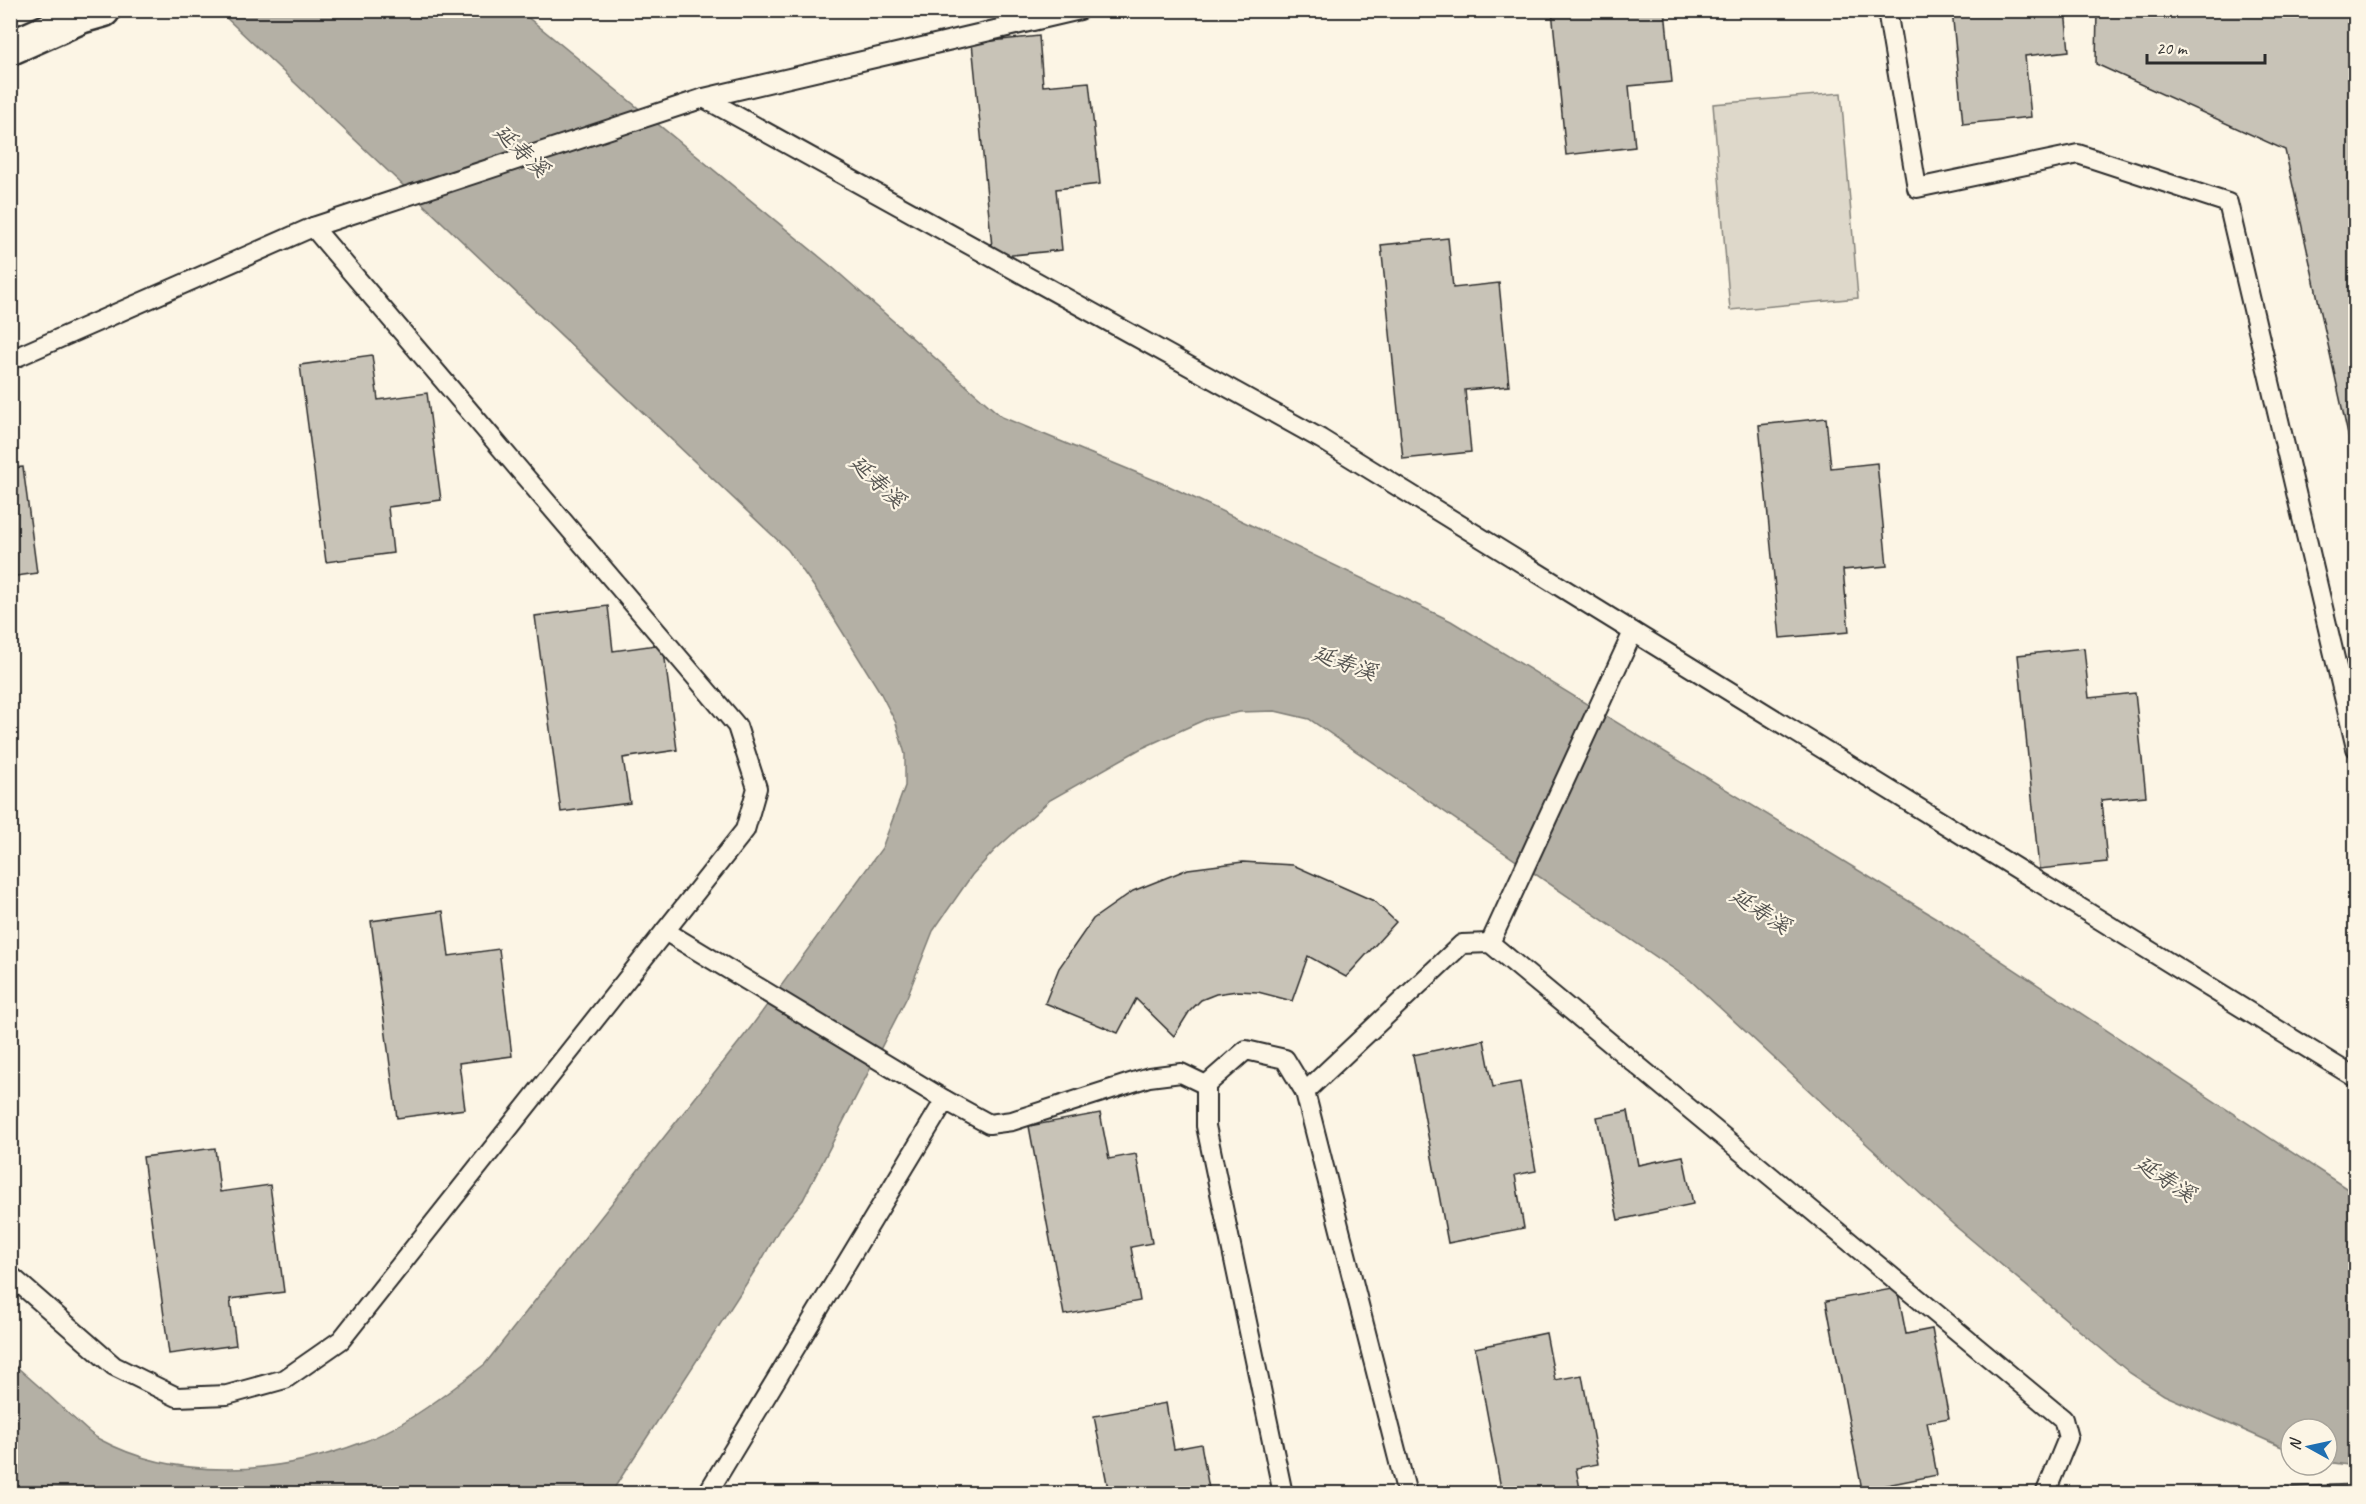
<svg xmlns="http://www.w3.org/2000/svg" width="2366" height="1504" viewBox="0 0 2366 1504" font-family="Caveat,'LXGW WenKai TC',sans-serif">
<rect width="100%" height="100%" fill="#fcf5e5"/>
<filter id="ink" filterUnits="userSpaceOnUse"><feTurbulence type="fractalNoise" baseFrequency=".0167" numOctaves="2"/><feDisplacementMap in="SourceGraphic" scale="12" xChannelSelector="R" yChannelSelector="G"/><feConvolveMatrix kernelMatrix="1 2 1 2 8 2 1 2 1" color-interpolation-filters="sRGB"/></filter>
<g filter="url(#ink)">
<path fill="#ded8ca" stroke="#84827a" stroke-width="1.5" d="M1841,93L1858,298L1730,310L1713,104Z"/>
<path fill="#b4b0a5" stroke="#7d7b74" stroke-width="1.5" d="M219,11H520L832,267L1002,417L1169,486L1451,621L1938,919L2355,1194V1466L2327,1462V1429H2291V1451L2164,1395L2130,1373L1954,1225L1690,980L1309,719L1275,711L1240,712L1206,719L1140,749L1050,800L994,851L972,875L933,931L907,997L803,1200L780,1228L761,1261L611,1493H11L10,1361C31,1379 51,1397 71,1416C80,1423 89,1434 99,1439C180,1483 280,1474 363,1442C404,1427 451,1391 485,1364L751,1027L882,848L905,786V754L896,723L880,692L817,591L788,550Z"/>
<g fill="#c8c3b7" stroke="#2b2b2b" stroke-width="1.5">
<path d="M1552,10H1665L1672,82L1629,86L1635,147L1566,155Z"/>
<path d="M1952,10H2065L2069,51L2025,56L2031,117L1963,124Z"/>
<path d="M2097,10H2356V471L2285,150L2096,64Z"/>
<path d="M1039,36L1043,86L1089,82L1100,184L1056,189L1062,250L993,257L972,43Z"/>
<path d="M1448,238L1453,288L1499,283L1509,386L1465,390L1471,452L1403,459L1381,245Z"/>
<path d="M372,355L378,400L427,393L441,500L388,507L393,553L326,562L300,365Z"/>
<path d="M1826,418L1831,468L1877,463L1887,566L1843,570L1849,632L1780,638L1759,425Z"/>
<path d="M23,467L37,573L10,577V468Z"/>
<path d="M608,606L613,651L663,644L677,750L623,758L630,803L561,812L535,616Z"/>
<path d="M2084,648L2089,698L2135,693L2146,796L2101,800L2107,862L2039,869L2018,655Z"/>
<path d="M1243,862L1293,865L1374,901L1396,922L1346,977L1308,956L1292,1001L1258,992L1237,991L1216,994L1201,1000L1189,1012L1174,1036L1136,999L1118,1033L1045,1003L1059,968L1093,919L1133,891L1188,869Z"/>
<path d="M443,911L449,956L499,949L512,1056L459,1063L465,1109L397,1118L371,921Z"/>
<path d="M1484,1040L1493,1087L1520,1082L1536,1171L1515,1175L1524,1228L1448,1243L1413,1055Z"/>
<path d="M1628,1111L1638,1165L1683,1156L1693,1204L1618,1220L1597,1117Z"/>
<path d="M1100,1113L1109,1159L1136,1154L1152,1243L1131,1247L1140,1301L1064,1315L1029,1126Z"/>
<path d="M215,1148L220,1192L270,1185L284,1292L230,1299L236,1345L169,1354L143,1157Z"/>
<path d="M1897,1288L1906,1334L1932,1329L1949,1418L1927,1422L1937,1475L1862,1490L1826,1301Z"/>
<path d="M1546,1333L1555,1380L1582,1375L1598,1464L1576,1468L1581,1494H1502L1475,1348Z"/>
<path d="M1166,1403L1174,1449L1201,1444L1210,1494H1109L1094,1416Z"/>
<path d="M2356,1484V1494H2247V1489Z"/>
</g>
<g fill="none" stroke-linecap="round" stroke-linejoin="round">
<g stroke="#2b2b2b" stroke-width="22">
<g id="service">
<path d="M1887,10L1917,188L2078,154L2228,203L2356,748"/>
<path d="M704,98L1321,439L2356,1078"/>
<path d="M313,227L704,98L1080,10"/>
<path d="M10,360L313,227L737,726L757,788L745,830L341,1340L285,1379L227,1395L177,1397L114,1366L10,1275"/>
<path d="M665,931L945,1100"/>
<path d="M1490,943L1633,632"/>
<path d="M1305,1092L1462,944L1490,943L2063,1419L2068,1438L2045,1494"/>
<path d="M707,1494L945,1100L989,1124L1012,1121L1149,1077L1181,1073L1206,1085"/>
<path d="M1283,1494L1206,1126V1085L1246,1050L1285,1059L1305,1092L1407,1494"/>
</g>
</g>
<g stroke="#2b2b2b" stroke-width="38">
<path id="minor" d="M10,48L82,16L103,10"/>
</g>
<use href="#service" stroke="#fcf5e5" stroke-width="18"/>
<use href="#minor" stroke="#fcf5e5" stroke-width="33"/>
</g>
</g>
<g text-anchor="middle" stroke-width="4.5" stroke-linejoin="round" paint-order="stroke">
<g font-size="22" font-style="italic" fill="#545350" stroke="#fcf5e5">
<text transform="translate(522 150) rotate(43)" y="8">延寿溪</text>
<text transform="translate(878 481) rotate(43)" y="8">延寿溪</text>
<text transform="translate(1345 662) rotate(19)" y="8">延寿溪</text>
<text transform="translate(1761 910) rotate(33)" y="8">延寿溪</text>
<text transform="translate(2166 1178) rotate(33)" y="8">延寿溪</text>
</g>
</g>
<rect width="2366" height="1504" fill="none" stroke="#fcf5e5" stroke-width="36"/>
<rect x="18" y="18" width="2330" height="1468" fill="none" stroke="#2b2b2b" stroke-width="2" filter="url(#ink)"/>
<g transform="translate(2309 1447) rotate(278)"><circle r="28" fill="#fcf5e5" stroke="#a8a49b" stroke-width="1.5"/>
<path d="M0-4.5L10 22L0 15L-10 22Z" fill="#1f6fb2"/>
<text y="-9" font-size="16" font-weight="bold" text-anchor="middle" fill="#2b2b2b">N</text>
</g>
<path d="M2147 54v9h118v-9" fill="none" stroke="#2b2b2b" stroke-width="3"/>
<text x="2156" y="54" font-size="18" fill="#2b2b2b" stroke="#fcf5e5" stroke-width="4.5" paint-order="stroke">20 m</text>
</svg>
